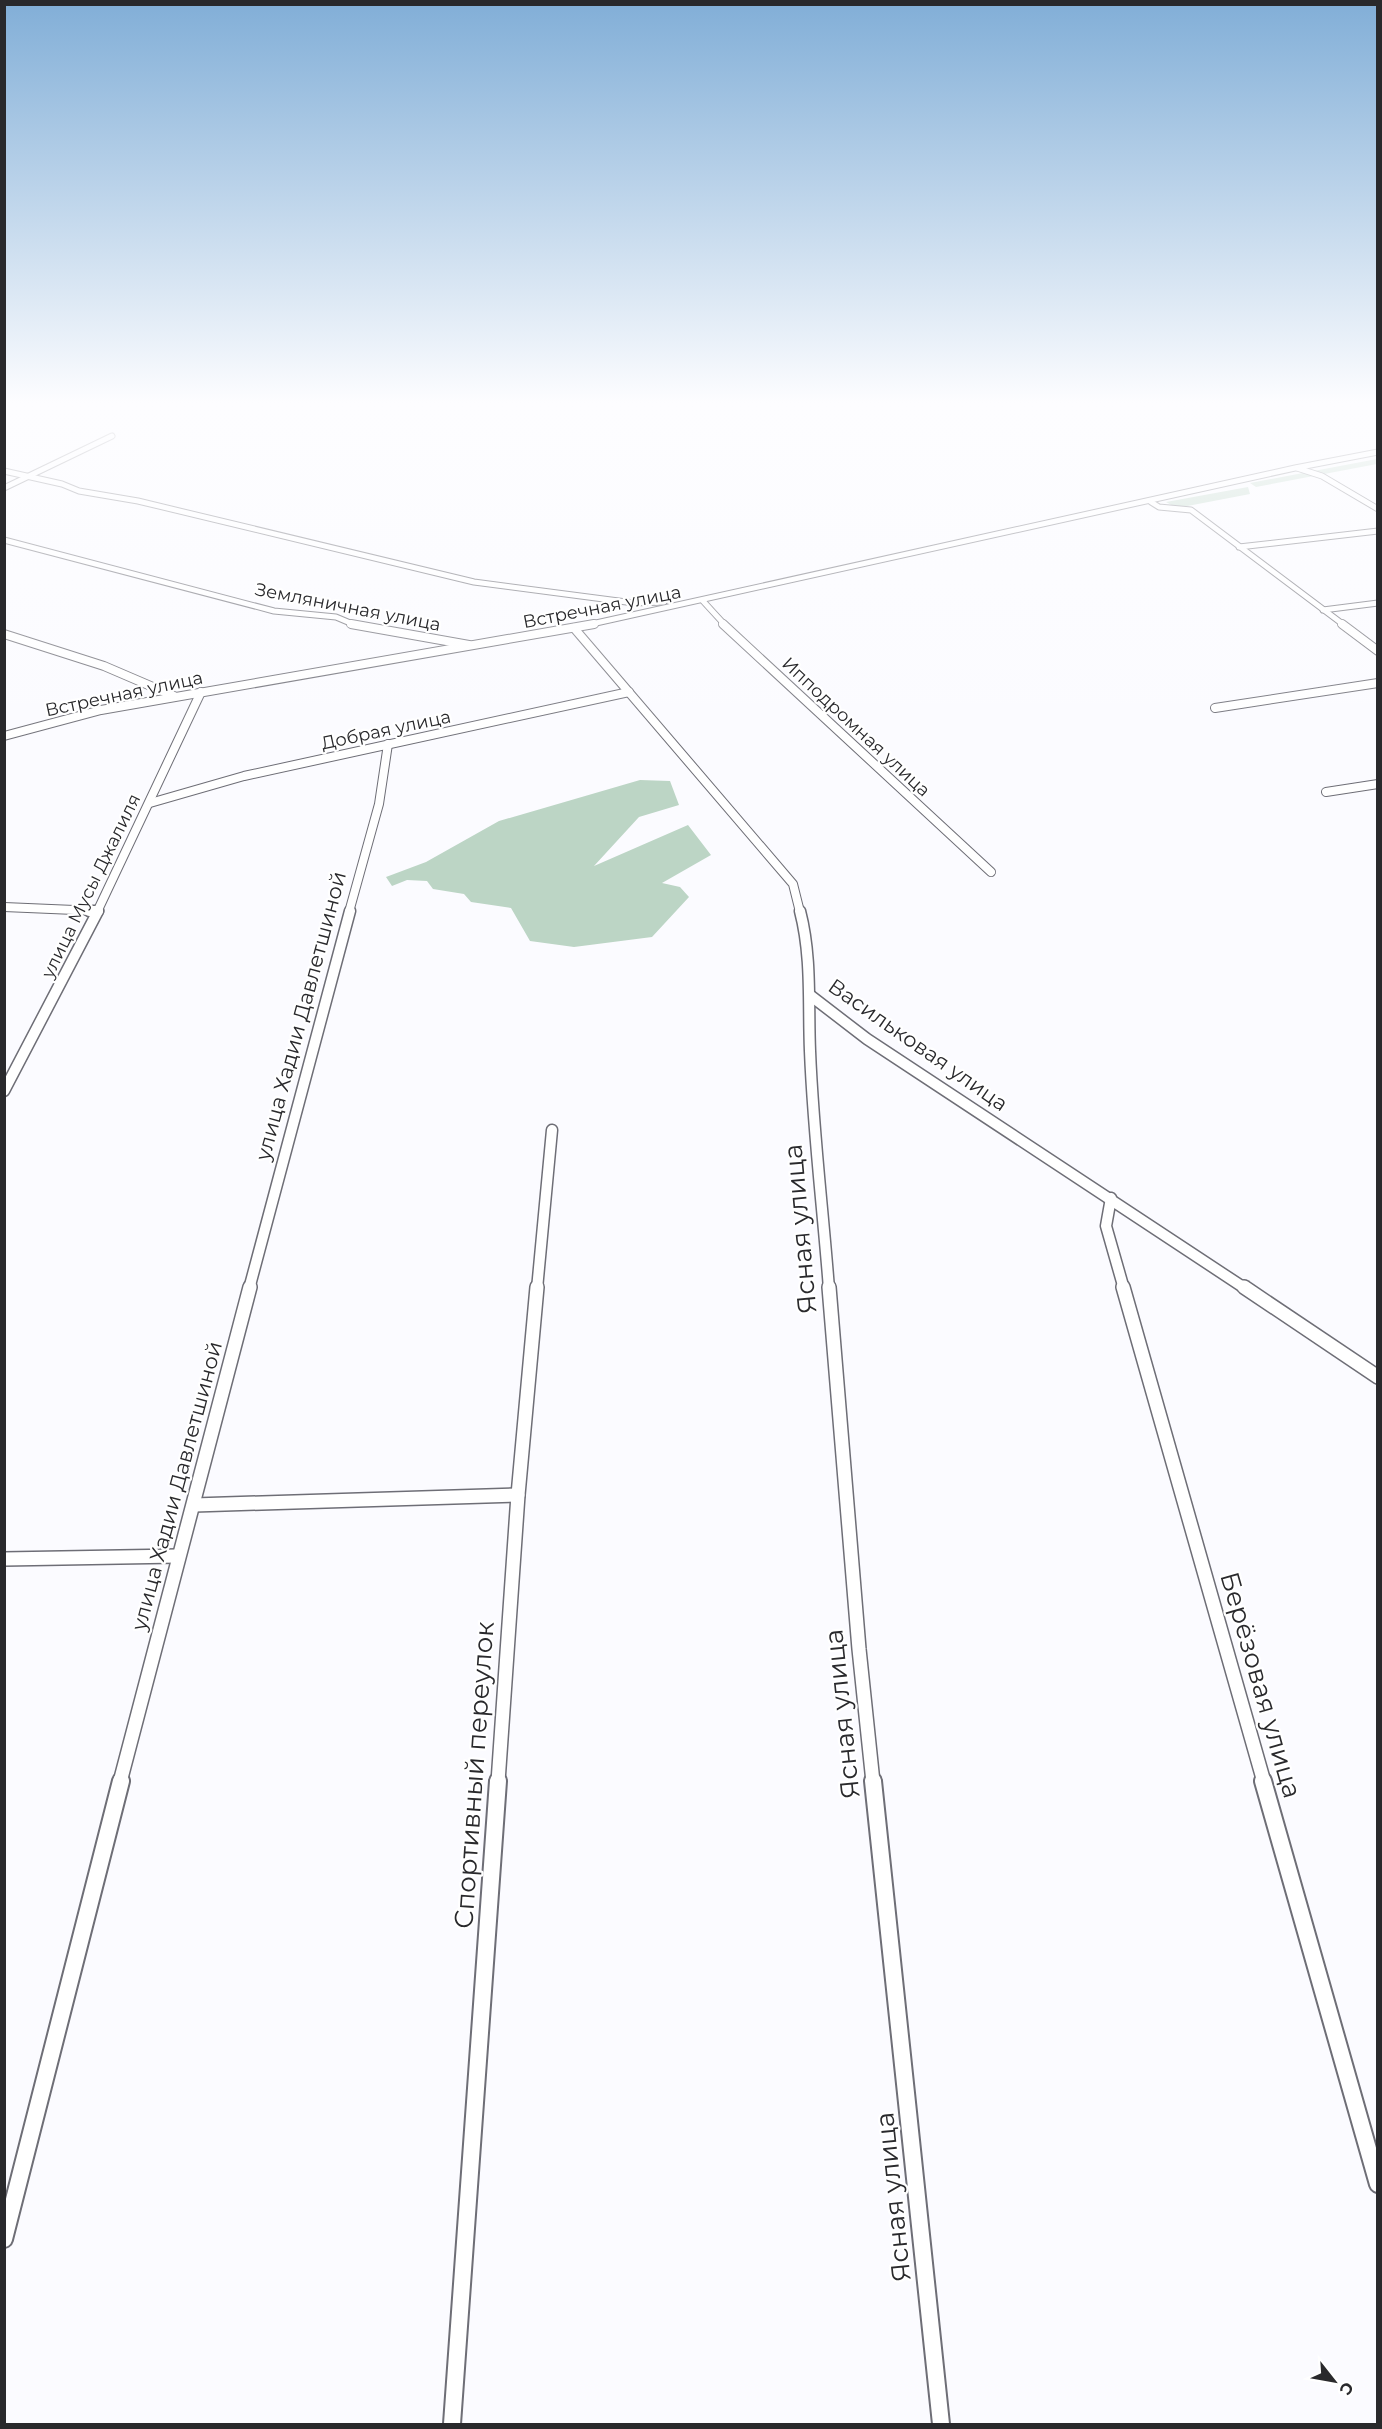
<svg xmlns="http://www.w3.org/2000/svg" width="1382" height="2429" viewBox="0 0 1382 2429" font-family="Montserrat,sans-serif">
<rect width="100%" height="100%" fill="#fbfbff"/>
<g fill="#bcd5c5">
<path d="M1377,459V464L1256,487L1250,483Z"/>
<path d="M1248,487L1250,494L1177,508L1166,502Z"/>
<path d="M640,780L670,781L679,805L639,817L594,866L688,825L711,855L662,883L680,887L689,897L652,937L574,947L530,941L511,908L471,902L464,894L433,889L427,881L407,880L392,886L386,877L426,862L499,821Z"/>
</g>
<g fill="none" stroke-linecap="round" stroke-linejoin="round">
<g stroke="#6e6e76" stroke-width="7">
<g id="minor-far4">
<path d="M1297,468L1322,476L1378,509"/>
<path d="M4,471L62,484L79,491L138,501L474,582L634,603L664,602"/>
<path d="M4,488L112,436"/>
<path d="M1151,502L1159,507L1191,510L1344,625"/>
<path d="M4,540L274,611L336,617L355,625"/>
<path d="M1239,547L1378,531"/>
<path d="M703,601L725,625"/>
<path d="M1323,610L1378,603"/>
<path d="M587,625L1295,468L1378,452"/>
</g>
</g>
<g stroke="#6e6e76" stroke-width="10">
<g id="minor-far3">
<path d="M351,624L469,645"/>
<path d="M723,624L991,872"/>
<path d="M1342,624L1378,651"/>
<path d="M574,628L793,884L800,912"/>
<path d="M4,634L104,666L174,696"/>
<path d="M1215,708L1378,683"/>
<path d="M4,736L101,710L594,624"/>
<path d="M1326,792L1378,784"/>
<path d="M150,803L244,776L629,692"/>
<path d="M4,907L98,911"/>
<path d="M97,912L201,692"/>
<path d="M349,912L379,804L388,744"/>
</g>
</g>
<g stroke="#6e6e76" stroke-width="13">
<g id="minor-far2">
<path d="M89,911H98"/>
<path d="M800,911C812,957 808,1004 810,1051C813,1130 823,1210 829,1289"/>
<path d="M811,996L867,1039L1246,1289"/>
<path d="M4,1091L98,911"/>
<path d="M1111,1198L1106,1226L1124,1289"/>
<path d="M249,1289L350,911"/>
<path d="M537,1289L552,1130"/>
</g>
</g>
<g stroke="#6e6e76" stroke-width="16">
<g id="minor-far1">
<path d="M829,1287L859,1649L873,1782"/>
<path d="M1123,1287L1264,1782"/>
<path d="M1244,1287L1378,1377"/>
<path d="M194,1505L518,1495"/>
<path d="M4,1559L178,1556"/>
<path d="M120,1782L250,1287"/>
<path d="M498,1782L518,1495L537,1287"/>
</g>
</g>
<g stroke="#6e6e76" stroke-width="20">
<g id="minor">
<path d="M873,1781L941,2424"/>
<path d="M1263,1781L1378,2184"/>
<path d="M4,2239L121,1781"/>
<path d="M452,2424L498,1781"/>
</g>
</g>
<use href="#minor-far4" stroke="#fff" stroke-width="5"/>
<use href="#minor-far3" stroke="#fff" stroke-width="8"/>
<use href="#minor-far2" stroke="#fff" stroke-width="10"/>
<use href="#minor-far1" stroke="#fff" stroke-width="13"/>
<use href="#minor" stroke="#fff" stroke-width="16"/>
</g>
<linearGradient id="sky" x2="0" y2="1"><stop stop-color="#81aed7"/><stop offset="0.54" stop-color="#fdfdff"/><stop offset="1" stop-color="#fdfdff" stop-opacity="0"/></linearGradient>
<rect width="1382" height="746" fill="url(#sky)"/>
<g text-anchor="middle" stroke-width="4.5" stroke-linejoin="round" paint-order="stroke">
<g font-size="18" fill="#29292c" stroke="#fff">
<text transform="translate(348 607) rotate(11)" y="6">Земляничная улица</text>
<text transform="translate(602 607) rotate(-11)" y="6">Встречная улица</text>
<text transform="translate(124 694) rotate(-12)" y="6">Встречная улица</text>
<text transform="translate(856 727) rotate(43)" y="6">Ипподромная улица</text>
<text transform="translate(386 730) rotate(-12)" y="6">Добрая улица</text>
<text transform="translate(91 886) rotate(-64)" y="6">улица Мусы Джалиля</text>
</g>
<g font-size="21" fill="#29292c" stroke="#fff">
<text transform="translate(301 1016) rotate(-75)" y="7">улица Хадии Давлетшиной</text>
<text transform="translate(918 1045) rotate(35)" y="7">Васильковая улица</text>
<text transform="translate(177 1486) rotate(-75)" y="7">улица Хадии Давлетшиной</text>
</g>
<g font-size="26" fill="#29292c" stroke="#fff">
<text transform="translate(800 1229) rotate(-95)" y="9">Ясная улица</text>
<text transform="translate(1261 1685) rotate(74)" y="9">Берёзовая улица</text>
<text transform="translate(842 1714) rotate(-96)" y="9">Ясная улица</text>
<text transform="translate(474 1775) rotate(-86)" y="9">Спортивный переулок</text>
<text transform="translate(893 2197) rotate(-96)" y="9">Ясная улица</text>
</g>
</g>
<rect width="1382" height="2429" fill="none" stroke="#29292c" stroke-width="12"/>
<g transform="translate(1334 2381) rotate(121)" stroke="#ffffff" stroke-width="4.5" paint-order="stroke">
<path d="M0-4.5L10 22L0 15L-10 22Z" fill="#29292c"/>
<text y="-9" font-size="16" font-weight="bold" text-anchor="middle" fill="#29292c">С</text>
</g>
</svg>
